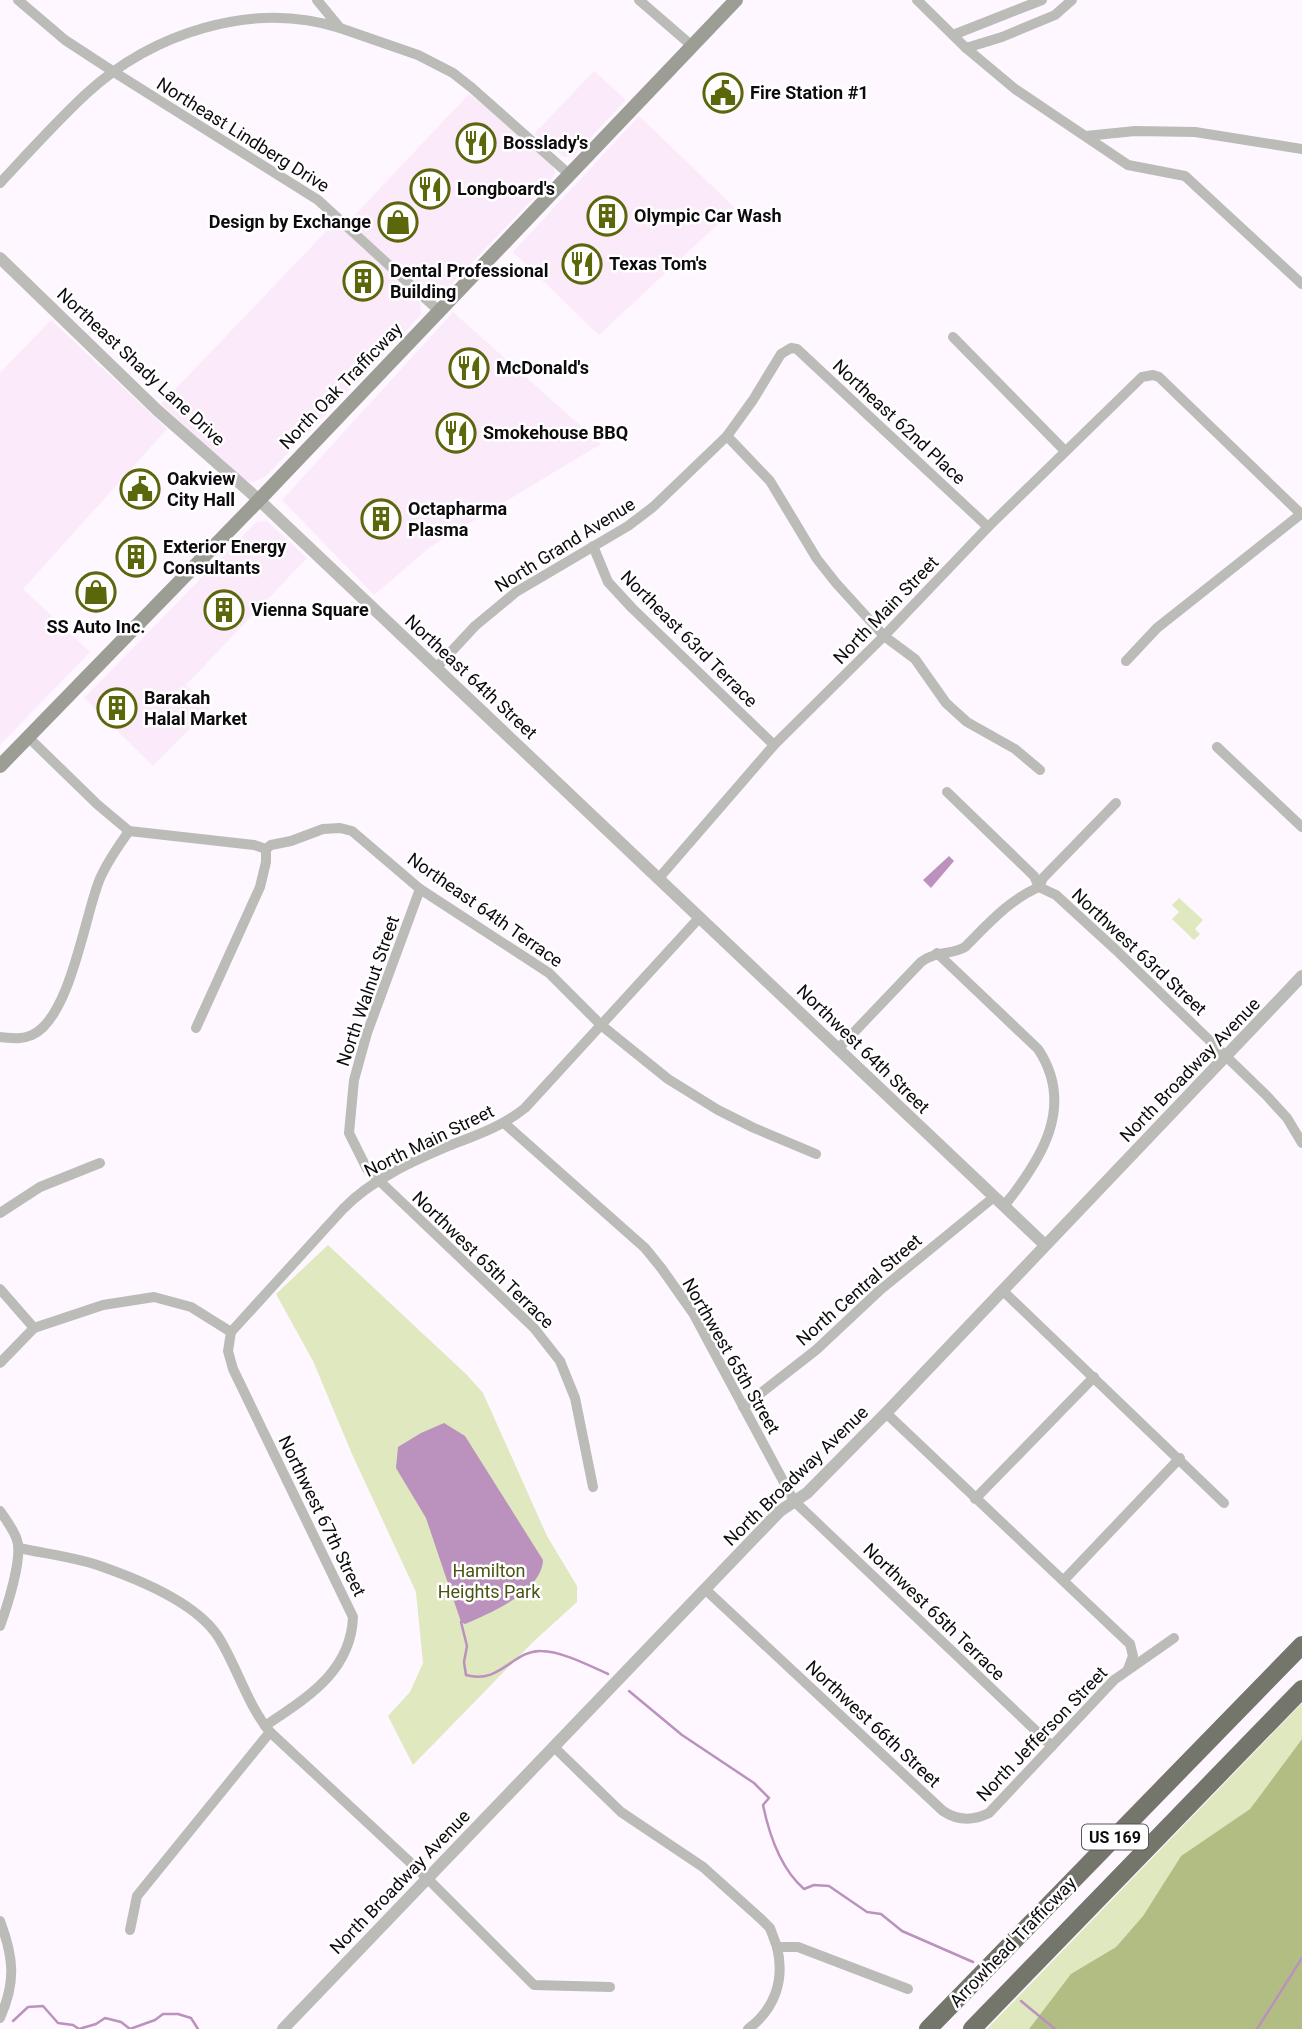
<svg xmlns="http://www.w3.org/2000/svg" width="1302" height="2029" viewBox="0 0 1302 2029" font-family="Roboto,sans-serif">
<rect width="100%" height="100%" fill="#fff7ff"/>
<g fill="#faeafa">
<path d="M594,71L626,100L573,156L564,157L534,134Z"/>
<path d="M469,94L493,112L552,164L555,173L551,180L440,296L432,298L349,221Z"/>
<path d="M639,116L735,208L599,335L513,252Z"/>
<path d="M335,222L416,297L420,303L421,312L420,316L266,476L251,483L241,478L161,404Z"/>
<path d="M453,312L601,444L430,547L374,595L282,500Z"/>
<path d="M51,320L167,429L23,589L90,652L0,745V373Z"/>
<path d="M267,521L307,558L186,685L210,708L153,766L84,698L252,526L257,522Z"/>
</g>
<g fill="#dfe8be">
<path d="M1179,898L1203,920L1195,929L1200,934L1194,940L1172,919L1179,912L1172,905Z"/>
<path d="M328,1245L467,1375L483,1393L547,1536L577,1586V1602L533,1642L413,1765L388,1716L410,1692L423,1663L416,1592L352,1454L313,1361L276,1294Z"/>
<path d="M1302,1703V1739L1250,1809L1181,1856L1143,1916L1116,1947L1072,1974L1029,2029H987Z"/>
</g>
<path fill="#b1bd83" d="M1302,1739V2029H1029L1071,1974L1116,1947L1143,1916L1181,1856L1250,1809Z"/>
<g fill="#bb91bd">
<path d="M949,856L954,861L931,888L923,880Z"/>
<path d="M444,1423L465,1436L543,1560C542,1591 491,1613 465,1624L461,1622L426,1518L396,1468L398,1447L421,1433Z"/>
</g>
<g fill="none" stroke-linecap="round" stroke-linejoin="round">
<g stroke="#bb91bd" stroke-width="2.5">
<path d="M461,1622L467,1646L464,1662L466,1675C500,1685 513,1650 541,1651C561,1651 590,1666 608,1674"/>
<path d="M629,1691L682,1735L754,1783L769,1798L763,1805C769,1834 781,1869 804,1889L814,1885L829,1886L867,1912L881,1914L902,1931L973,1962"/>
<path d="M1021,2001L1055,2029"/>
<path d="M13,2021L28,2007L43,2006L58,2023L73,2025L79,2029L96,2024L105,2018L121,2022L130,2029L155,2020L163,2014H178L191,2018L198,2029"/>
<path d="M1257,2029L1302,1958"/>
</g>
<g stroke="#bbbcb7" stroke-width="10">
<path d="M18,0L65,40L114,72L318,200L439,311"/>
<path d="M317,0L340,28L418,55L453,73L472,88L570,175"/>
<path d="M639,0L691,45"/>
<path d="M917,0L966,48L1015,89L1128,165L1185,176L1302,284"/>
<path d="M953,35L1042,0"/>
<path d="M966,48L1002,37L1055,15L1072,0"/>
<path d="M1086,136L1135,131L1195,132L1302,149"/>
<path d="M0,183C28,153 56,122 86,94C152,33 253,0 340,28"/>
<path d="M953,337L1065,451"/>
<path d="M727,436L770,481L817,559L836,583L884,636L915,659L946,703L967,722L1015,749L1040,770"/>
<path d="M593,546L608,582L632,608L774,745"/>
<path d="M1126,661L1157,628L1301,514"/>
<path d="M436,668L475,626L516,592L628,526L653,507L727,436L753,400L781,354L791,348L797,349L988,527"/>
<path d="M28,737L98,805L129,831L254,845L266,849"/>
<path d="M1217,747L1302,827"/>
<path d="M947,792L1034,876L1039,887L1056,895L1116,950L1266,1095L1287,1118L1302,1143"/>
<path d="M266,849L271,845L291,841L323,829L340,828L352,831L420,889L549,973L601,1025L668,1079L718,1110L754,1128L816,1154"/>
<path d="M659,878L774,745L884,636L988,527L1142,377L1153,375L1159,377L1302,515"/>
<path d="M420,889L367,1033L354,1080L349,1133L367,1169L534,1328L560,1361L575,1398L593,1487"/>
<path d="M937,953L1038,1049C1076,1106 1041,1160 1004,1206"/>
<path d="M196,1028L260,887L266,862V849"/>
<path d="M0,1037C11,1038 21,1040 32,1035C70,1018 84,919 99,881C106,863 118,847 129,831"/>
<path d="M838,1049L921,962C935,951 951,955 965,947C988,924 1009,900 1039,887L1043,878L1116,803"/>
<path d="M504,1123L645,1248L662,1269L693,1313L794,1501L1052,1746"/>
<path d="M0,1213L40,1187L100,1163"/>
<path d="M0,1289L34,1328"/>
<path d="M1002,1290L1224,1503"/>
<path d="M231,1332L343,1209C372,1179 413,1161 451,1145C477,1135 503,1126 525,1108L700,917"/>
<path d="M231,1332L228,1351L233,1369L353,1617C351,1672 306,1698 265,1726"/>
<path d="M0,1363L34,1328L103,1305L154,1297L191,1307L231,1332"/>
<path d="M743,1407L816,1350L879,1291L994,1197"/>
<path d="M886,1413L1130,1644L1133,1656L1128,1669"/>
<path d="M975,1499L1094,1377"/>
<path d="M0,1511C6,1520 14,1530 17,1540C23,1558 7,1607 0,1626"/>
<path d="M19,1548C46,1554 76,1557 103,1567C140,1580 198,1604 219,1638C238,1669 247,1704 270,1732L427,1878L534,1985L610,1987"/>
<path d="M1064,1580L1180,1458"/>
<path d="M706,1590L943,1811C958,1821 973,1821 989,1813L1114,1680L1174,1638"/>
<path d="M555,1748L621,1812L703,1867L761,1919L770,1928L777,1947H798L908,1989"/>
<path d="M0,1921C14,1958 16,1982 0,2018"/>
<path d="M130,1930L137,1896L270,1732"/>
<path d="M748,2029C775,2009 785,1980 777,1947"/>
</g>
<g stroke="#bbbcb7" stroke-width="12">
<path d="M0,258L157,410L259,500L1044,1244"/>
<path d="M283,2029L780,1511L807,1493L886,1413L1302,976"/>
</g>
<path stroke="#9c9e96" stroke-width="14" d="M0,766L259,500L736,0"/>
<g stroke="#74766b" stroke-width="18">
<path d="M928,2029L1302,1645"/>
<path d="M972,2029L1302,1689"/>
</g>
</g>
<defs>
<g id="civic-ring" transform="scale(2.0125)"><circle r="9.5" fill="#fff" stroke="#5c670c" stroke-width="1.5"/><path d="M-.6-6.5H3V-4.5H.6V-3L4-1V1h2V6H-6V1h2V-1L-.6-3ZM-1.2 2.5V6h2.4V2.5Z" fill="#5c670c"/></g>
<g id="restaurant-ring" transform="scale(2.0125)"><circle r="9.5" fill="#fff" stroke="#5c670c" stroke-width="1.5"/><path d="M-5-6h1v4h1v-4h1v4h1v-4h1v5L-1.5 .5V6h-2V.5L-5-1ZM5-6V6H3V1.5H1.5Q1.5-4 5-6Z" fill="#5c670c"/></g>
<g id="building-ring" transform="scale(2.0125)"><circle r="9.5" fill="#fff" stroke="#5c670c" stroke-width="1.5"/><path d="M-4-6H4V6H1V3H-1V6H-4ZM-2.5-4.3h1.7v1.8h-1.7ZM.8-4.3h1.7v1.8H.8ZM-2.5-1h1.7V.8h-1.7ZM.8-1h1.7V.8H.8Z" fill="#5c670c"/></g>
<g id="shop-ring" transform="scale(2.0125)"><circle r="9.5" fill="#fff" stroke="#5c670c" stroke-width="1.5"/><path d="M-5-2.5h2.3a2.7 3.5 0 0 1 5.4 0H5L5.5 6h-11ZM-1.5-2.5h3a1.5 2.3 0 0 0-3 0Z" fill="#5c670c"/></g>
</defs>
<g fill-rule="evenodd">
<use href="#civic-ring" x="723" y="93"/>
<use href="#restaurant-ring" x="476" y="143"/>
<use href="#restaurant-ring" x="430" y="189"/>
<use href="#building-ring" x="607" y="216"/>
<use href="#shop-ring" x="398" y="222"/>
<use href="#restaurant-ring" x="582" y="264"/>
<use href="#building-ring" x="363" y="281"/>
<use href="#restaurant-ring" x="469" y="368"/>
<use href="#restaurant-ring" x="456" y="433"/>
<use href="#civic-ring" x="140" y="489"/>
<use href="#building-ring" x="381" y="519"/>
<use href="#building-ring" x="136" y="557"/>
<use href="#shop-ring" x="96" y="592"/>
<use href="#building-ring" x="224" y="610"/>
<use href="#building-ring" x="117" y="708"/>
</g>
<g text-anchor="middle" stroke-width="5" stroke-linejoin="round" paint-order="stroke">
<rect fill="#fff" stroke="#565457" stroke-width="2" x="1082" y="1824.5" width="66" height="25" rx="5"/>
<g font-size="16" font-weight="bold" fill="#0e0b0f">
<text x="1115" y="1843">US 169</text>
</g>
<g font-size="18" font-weight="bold" fill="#0e0b0f" stroke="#fff" text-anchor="start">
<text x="750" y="99">Fire Station #1</text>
<text x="503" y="149">Bosslady's</text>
<text x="457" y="195">Longboard's</text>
<text x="634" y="222">Olympic Car Wash</text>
<text x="371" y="228" text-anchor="end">Design by Exchange</text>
<text x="609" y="270">Texas Tom's</text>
<text x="390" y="277">Dental Professional<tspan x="390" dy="21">Building</tspan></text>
<text x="496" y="374">McDonald's</text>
<text x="483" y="439">Smokehouse BBQ</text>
<text x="167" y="485">Oakview<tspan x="167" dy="21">City Hall</tspan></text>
<text x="408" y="515">Octapharma<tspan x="408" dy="21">Plasma</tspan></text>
<text x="163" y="553">Exterior Energy<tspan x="163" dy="21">Consultants</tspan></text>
<text x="251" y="616">Vienna Square</text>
<text x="96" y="633" text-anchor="middle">SS Auto Inc.</text>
<text x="144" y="704">Barakah<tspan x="144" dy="21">Halal Market</tspan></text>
</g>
<g font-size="18" fill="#0e0b0f" stroke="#fff">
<text transform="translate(243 135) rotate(32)" y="6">Northeast Lindberg Drive</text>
<text transform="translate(141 367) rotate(43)" y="6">Northeast Shady Lane Drive</text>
<text transform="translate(341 386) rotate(-46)" y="6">North Oak Trafficway</text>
<text transform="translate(899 422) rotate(43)" y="6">Northeast 62nd Place</text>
<text transform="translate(565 545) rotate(-32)" y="6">North Grand Avenue</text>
<text transform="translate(886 610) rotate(-46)" y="6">North Main Street</text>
<text transform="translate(689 639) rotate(45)" y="6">Northeast 63rd Terrace</text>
<text transform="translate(471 677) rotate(43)" y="6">Northeast 64th Street</text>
<text transform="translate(485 910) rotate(35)" y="6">Northeast 64th Terrace</text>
<text transform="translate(1139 952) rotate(43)" y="6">Northwest 63rd Street</text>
<text transform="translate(368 991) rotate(-71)" y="6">North Walnut Street</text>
<text transform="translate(863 1049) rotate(44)" y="6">Northwest 64th Street</text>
<text transform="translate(1190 1070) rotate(-46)" y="6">North Broadway Avenue</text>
<text transform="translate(429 1141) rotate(-26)" y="6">North Main Street</text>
<text transform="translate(483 1260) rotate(44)" y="6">Northwest 65th Terrace</text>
<text transform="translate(859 1290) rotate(-41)" y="6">North Central Street</text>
<text transform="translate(731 1356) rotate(60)" y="6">Northwest 65th Street</text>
<text transform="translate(796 1476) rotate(-44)" y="6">North Broadway Avenue</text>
<text transform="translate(322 1516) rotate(64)" y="6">Northwest 67th Street</text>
<text transform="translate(934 1612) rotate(44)" y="6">Northwest 65th Terrace</text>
<text transform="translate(873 1724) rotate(43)" y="6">Northwest 66th Street</text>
<text transform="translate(1042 1734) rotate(-46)" y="6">North Jefferson Street</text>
<text transform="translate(400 1882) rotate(-46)" y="6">North Broadway Avenue</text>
<text transform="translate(1013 1942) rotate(-46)" y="6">Arrowhead Trafficway</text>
</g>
<g font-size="18" fill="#4a5311" stroke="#fff">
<text x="489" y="1577">Hamilton<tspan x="489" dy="21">Heights Park</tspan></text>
</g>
</g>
</svg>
